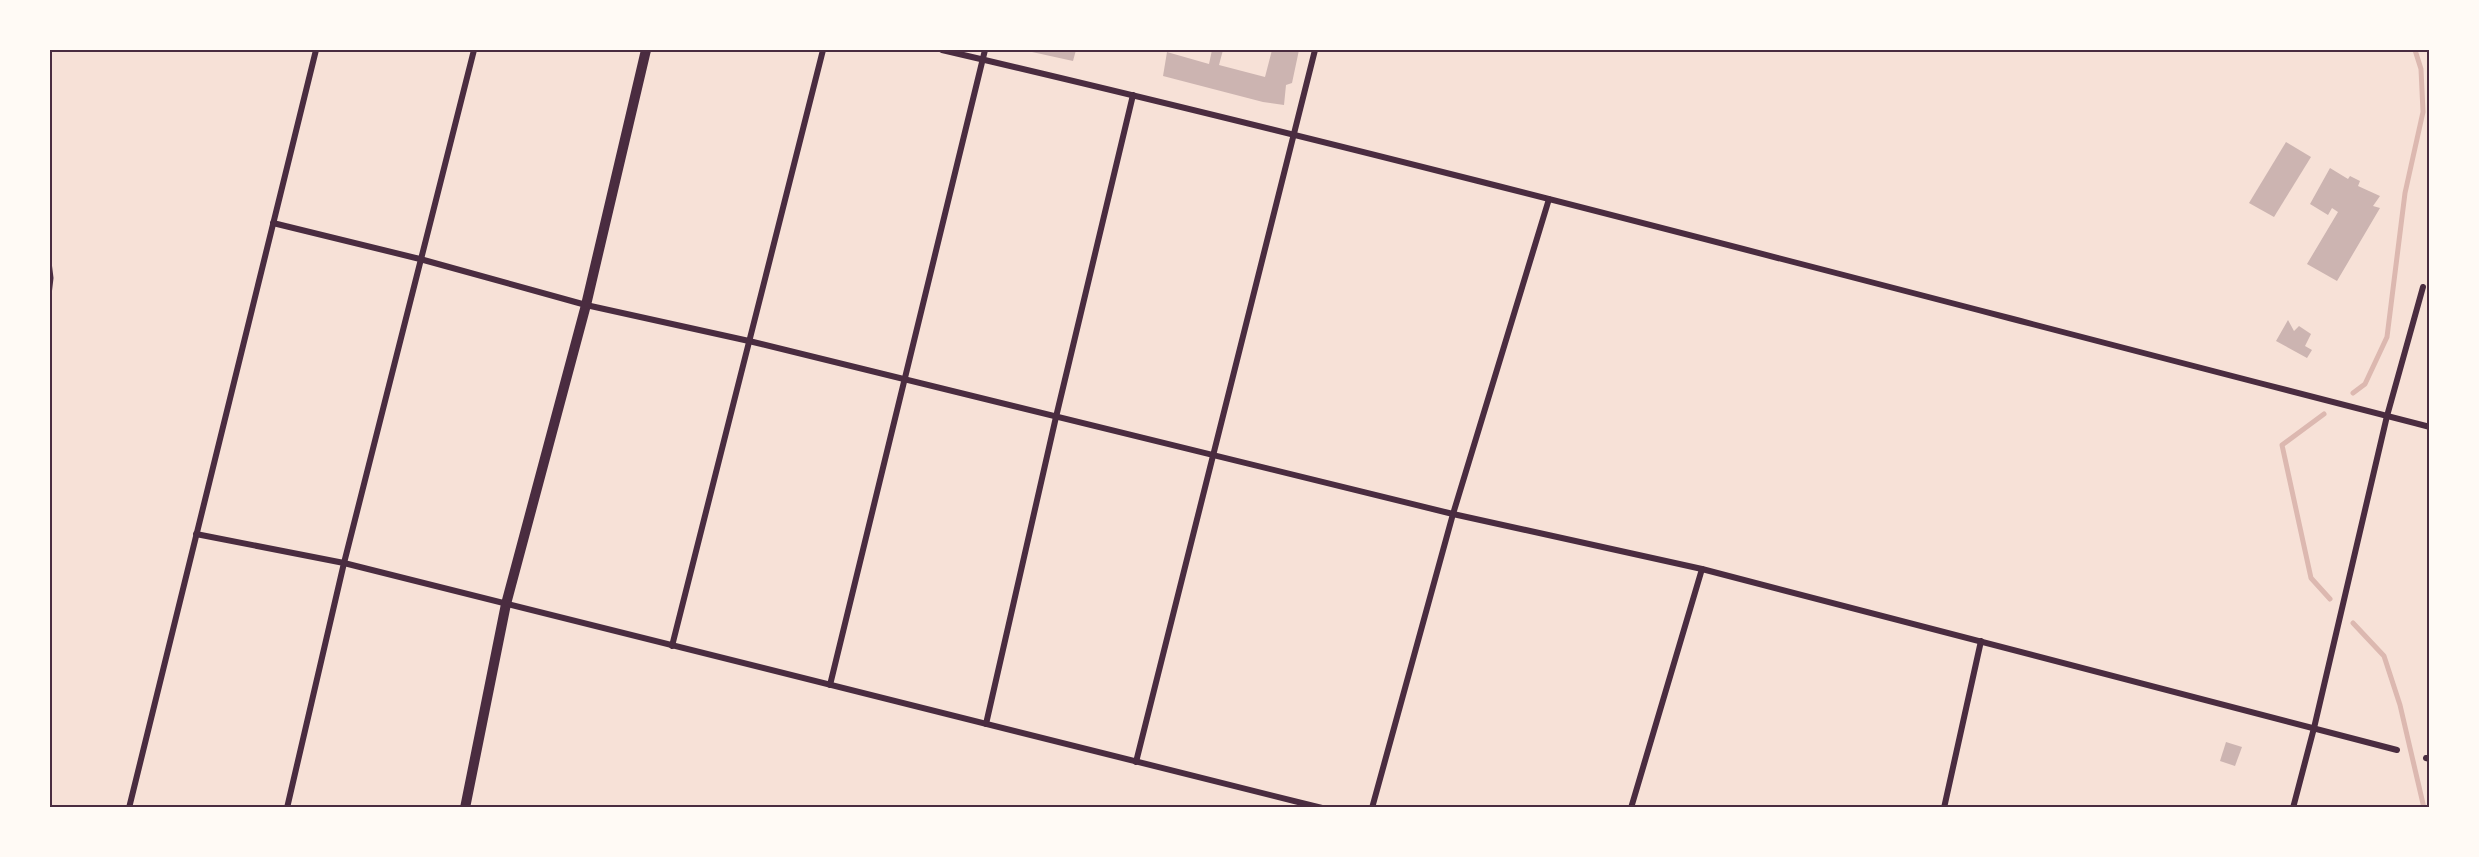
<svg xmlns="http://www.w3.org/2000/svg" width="2479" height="857" viewBox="0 0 2479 857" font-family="'PT Sans Narrow',sans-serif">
<rect width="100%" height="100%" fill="#f7e1d7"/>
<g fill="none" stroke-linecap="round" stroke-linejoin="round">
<g stroke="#dcb8b0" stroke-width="5">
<path d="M2353,393L2365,384L2387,337L2405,193L2423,112L2421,69L2415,50"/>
<path d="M2324,414L2282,445L2311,578L2330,599"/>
<path d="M2353,623L2384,656L2400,705L2424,808"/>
</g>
</g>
<g fill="#ccb4b1">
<path d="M1023,50H1076L1073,61Z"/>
<path d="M1212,50H1223L1219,65L1265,77L1272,50H1299L1292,83L1286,85L1284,105L1263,102L1163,76L1167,52L1209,64Z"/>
<path d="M2286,142L2311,157L2274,217L2249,203Z"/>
<path d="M2330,168L2348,179L2350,176L2360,181L2358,186L2380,196L2373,206L2380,208L2337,281L2307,264L2338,212L2332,208L2328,215L2310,204Z"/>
<path d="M2288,320L2294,331L2299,326L2311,334L2305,346L2312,350L2307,358L2276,341Z"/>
<path d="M2226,742L2242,747L2235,766L2220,761Z"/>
</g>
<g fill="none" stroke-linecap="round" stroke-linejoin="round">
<path stroke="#4a2c40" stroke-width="3" d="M50,262L52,278L50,295"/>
<g stroke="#4a2c40" stroke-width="6">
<path d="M942,50C1440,166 1934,300 2430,427"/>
<path d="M273,223L420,259L586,305L749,341L1453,514L1702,569L2397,750"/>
<path d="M196,534L344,563L1322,808"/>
<path d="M672,646L823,50"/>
<path d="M830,685L985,50"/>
<path d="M986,724L1056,417L1133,95"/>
<path d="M2426,758L2430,759"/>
<path d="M1136,762L1315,50"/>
<path d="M129,808L316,50"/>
<path d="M287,808L344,563L474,50"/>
<path d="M1372,808L1453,514L1549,199"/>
<path d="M1631,808L1702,569"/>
<path d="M1944,808L1981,641"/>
<path d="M2293,808L2314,728L2387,416L2423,287"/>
</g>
<path stroke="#4a2c40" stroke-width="10" d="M465,808L506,604L586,305L646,50"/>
</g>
<rect width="2479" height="857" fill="none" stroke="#fffaf5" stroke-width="102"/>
<rect x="51" y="51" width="2377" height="755" fill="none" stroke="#4a2c40" stroke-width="2"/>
</svg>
